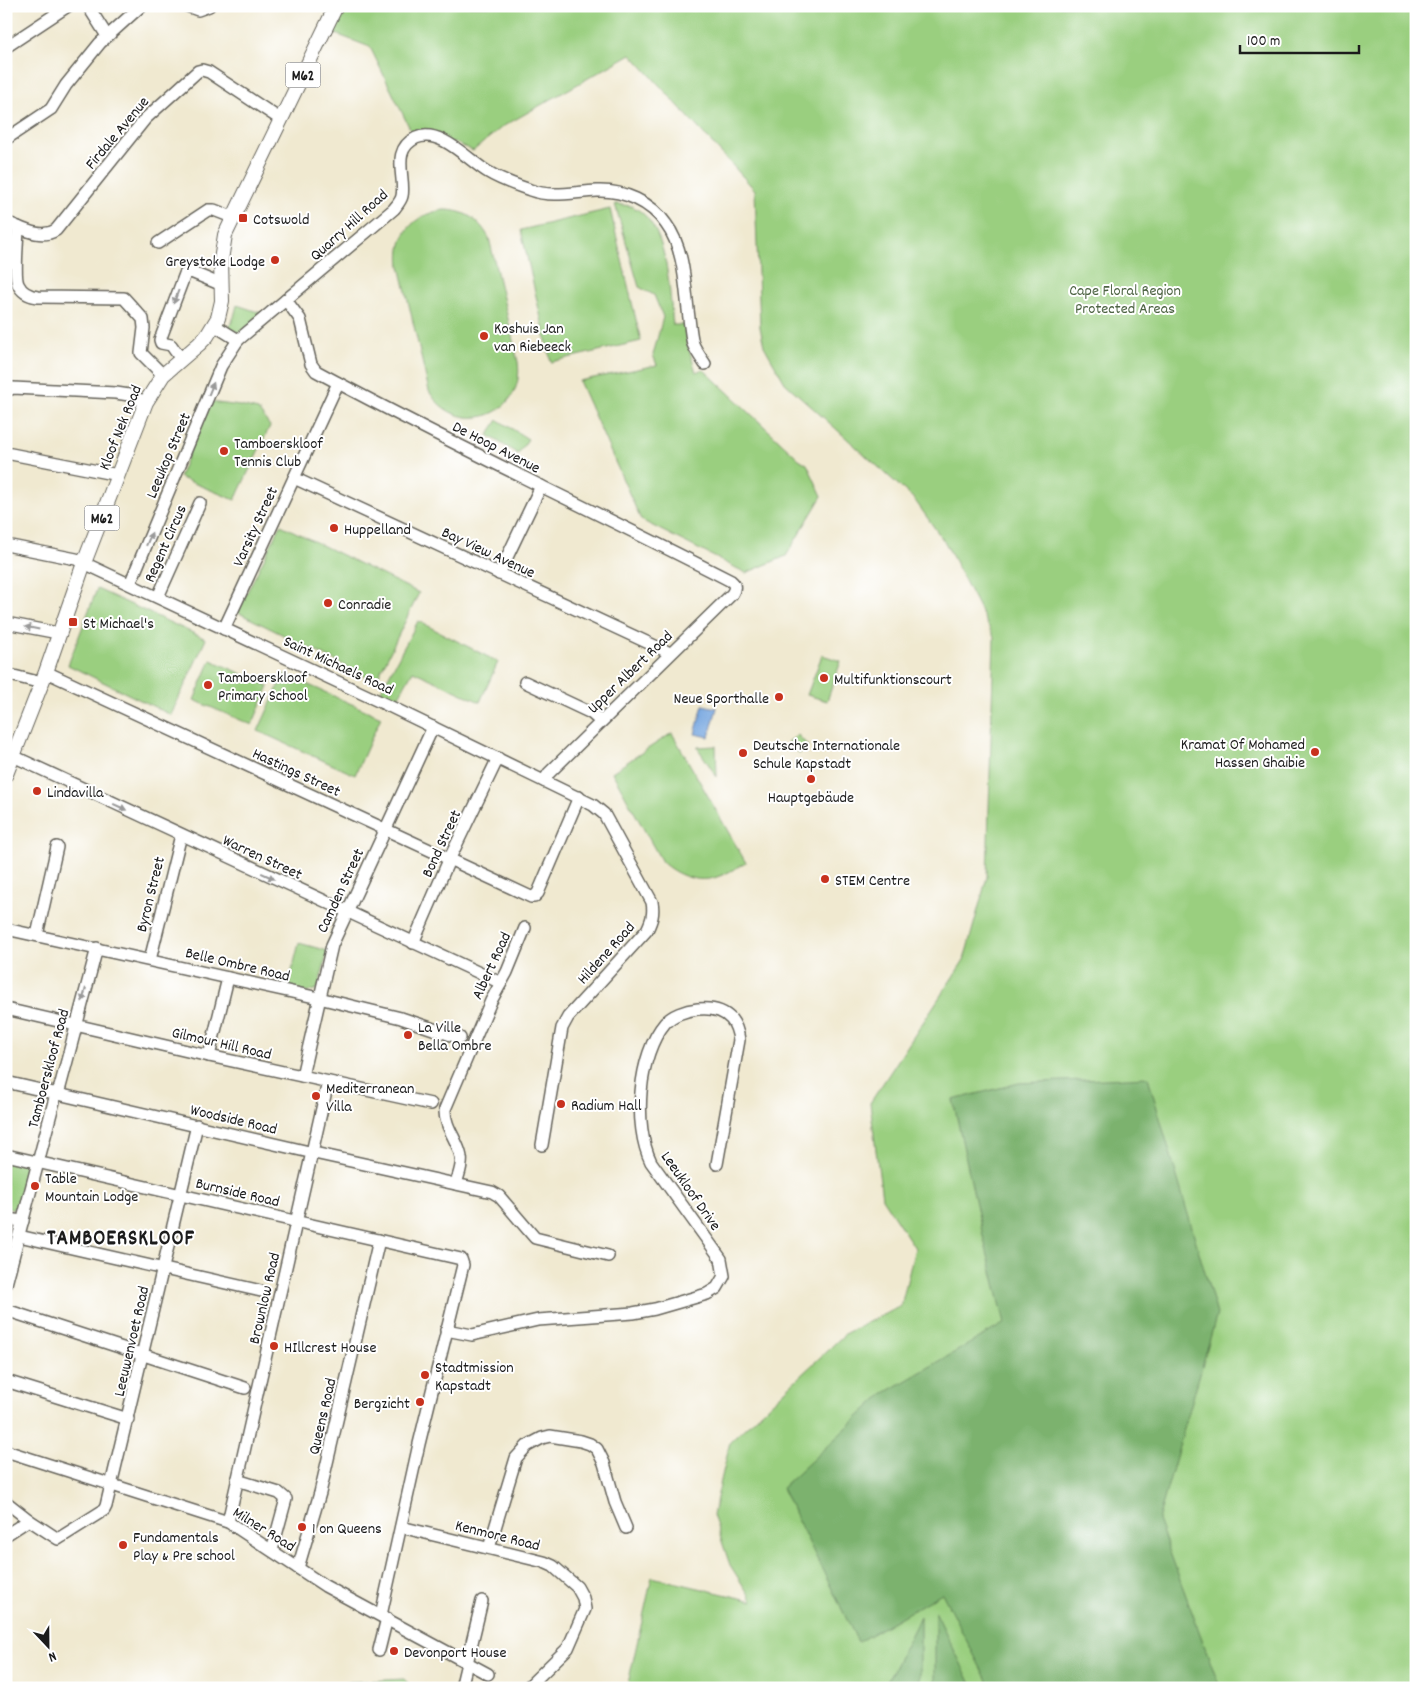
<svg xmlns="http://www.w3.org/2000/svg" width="1422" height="1694" viewBox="0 0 1422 1694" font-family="Dekko,sans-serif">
<rect width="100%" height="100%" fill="#fff"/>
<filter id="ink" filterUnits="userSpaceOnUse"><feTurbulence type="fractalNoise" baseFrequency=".02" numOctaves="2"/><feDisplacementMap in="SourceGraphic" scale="10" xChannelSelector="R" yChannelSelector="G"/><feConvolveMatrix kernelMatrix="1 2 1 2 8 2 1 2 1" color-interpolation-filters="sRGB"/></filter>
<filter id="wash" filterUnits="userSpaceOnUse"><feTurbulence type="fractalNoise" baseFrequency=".0096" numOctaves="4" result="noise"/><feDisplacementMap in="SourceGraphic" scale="20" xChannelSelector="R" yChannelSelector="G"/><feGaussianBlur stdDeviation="1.12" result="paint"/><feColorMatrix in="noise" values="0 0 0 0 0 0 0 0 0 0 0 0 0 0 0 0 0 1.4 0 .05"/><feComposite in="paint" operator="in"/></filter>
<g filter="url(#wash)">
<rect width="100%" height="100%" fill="#f0e9d0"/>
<g fill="#9acf7f" stroke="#5b764e">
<path d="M342,6H1416V1688H627L652,1577L753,1601L730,1565L713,1515L730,1442L846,1333L901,1306L915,1248L882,1198L870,1103L964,960L987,877L994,637L946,544L914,499L785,383L764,346L760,327L755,190L631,54L502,127L473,151L456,143L413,135L370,47L328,31Z"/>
<path d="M615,204C620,205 626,205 631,206C669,221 669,291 673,325H686L687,343L696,372L703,369L799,459L807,464L822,496L786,556L746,573L641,520L579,381L657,365L653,355L663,317L654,295L639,287Z"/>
<path d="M610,209L641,341L551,362L521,230Z"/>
<path d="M444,210C464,210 479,219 489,238L518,362C526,417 457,439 429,391L400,266C396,235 413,214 444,210Z"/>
<path d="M237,305L264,314L239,333L229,328L234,317Z"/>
<path d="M210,402L240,406L258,410L270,426L235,500L179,477Z"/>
<path d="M498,420L528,439L518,454L488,435Z"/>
<path d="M281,525L419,593L376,681L237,612Z"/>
<path d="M97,589L206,639L171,715L68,665Z"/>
<path d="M418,621L498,662L480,702L413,671L395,703L379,694Z"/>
<path d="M822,655L841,661L827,701L807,695Z"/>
<path d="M211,660L269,686L252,725L194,700Z"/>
<path d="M284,674L381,717L355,775L258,731Z"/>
<path d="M672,733L746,863C737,867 727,874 717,877C698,884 676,875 662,862L612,772Z"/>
<path d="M798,735L808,746L799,754L788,742Z"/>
<path d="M716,746L717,777L697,747Z"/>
<path d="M299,943L328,951L318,988C309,995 298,990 288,987Z"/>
<path d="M6,1160L32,1166L20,1210L6,1208Z"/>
<path d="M404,1679L413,1688H316L317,1684Z"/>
</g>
<g fill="#7bb26e" stroke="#4c6745">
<path d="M1148,1077L1217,1314L1158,1520L1220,1688H991L942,1593L858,1642L782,1488L883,1394L1005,1323L983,1236L953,1100L1019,1083Z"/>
<path d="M935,1611L973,1688H935Z"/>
<path d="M920,1617V1688H884Z"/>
</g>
<path fill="#75a5df" stroke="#48607e" d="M703,705L717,708L709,737L695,734Z"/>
</g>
<g filter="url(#ink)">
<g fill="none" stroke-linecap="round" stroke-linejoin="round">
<g stroke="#66645b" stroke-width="14">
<g id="minor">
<path d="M88,6L107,36"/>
<path d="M187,6L198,10L209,6"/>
<path d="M6,47L68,6"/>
<path d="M6,139L51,109L66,85L100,43L141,6"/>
<path d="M6,222C22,228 40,240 56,230L145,119L198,71L202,70L209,72L280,119"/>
<path d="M18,227C18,239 14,275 18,284C22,293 29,296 38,297L124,298L143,319L144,328L141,353L163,375"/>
<path d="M158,243L208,210H214L232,217"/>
<path d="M286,300L300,319L311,364L316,371C452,445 593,510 731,581C736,585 735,589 732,594L549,773L544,781"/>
<path d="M214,325L238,340L394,209C397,205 401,201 402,196C406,178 390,150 416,138C440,127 469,161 488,172C501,180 516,185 530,190C552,198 574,192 597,191C624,190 651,202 666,224C685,249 685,288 689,318C690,327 691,336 693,344C696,351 701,358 705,364"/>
<path d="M181,359L171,345L161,343L160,340L185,274L191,272L222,285"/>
<path d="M6,391L13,388L116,393L129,395L146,402"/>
<path d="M6,453L118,475"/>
<path d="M294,478L670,653"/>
<path d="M6,545L76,559L84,563L389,706L593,805L604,814L652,902C654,913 652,920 647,930L568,1017L562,1028L542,1145"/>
<path d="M499,574L541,486"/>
<path d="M130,584L221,366L238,340"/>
<path d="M158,597L200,503"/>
<path d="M6,623L58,633"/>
<path d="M224,629L338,383"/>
<path d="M46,672L531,897H534L538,893L579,797"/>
<path d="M6,674L42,683"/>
<path d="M525,682L591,713L600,721"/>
<path d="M13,756L501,983"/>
<path d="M6,929L319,998L401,1018L460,1038"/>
<path d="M37,935L57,847"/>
<path d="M413,943L449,860L498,758"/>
<path d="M150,960L181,835"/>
<path d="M6,1009L209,1056L431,1104"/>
<path d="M209,1056L228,978"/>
<path d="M302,1076L332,945L433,727"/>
<path d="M6,1082L305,1151L492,1192L499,1196L535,1238L608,1256"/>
<path d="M6,1155L461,1259L463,1265L419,1444L381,1615"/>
<path d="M456,1184C458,1176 463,1165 461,1157C458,1140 444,1127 445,1109L491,1001L507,972L525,928"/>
<path d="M6,1219L23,1221"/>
<path d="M19,1236L261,1291"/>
<path d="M6,1284L56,1094L60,1087L97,948"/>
<path d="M6,1310L245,1388"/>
<path d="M446,1330L472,1335L538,1320L633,1313L655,1309L707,1294L717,1288L724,1276L721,1259L651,1162C633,1125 638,1055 665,1023C679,1008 716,1002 731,1019C736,1025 738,1032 739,1040L717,1164"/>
<path d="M6,1381L128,1419"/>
<path d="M6,1451L228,1522L325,1586L488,1674"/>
<path d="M237,1480L279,1493L286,1499L272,1550"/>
<path d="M6,1502L29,1520L58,1539L104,1510L106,1506L197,1125"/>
<path d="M228,1522L328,1082"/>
<path d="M401,1527L544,1562L553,1566L577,1587L583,1598L585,1609L568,1648L527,1688"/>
<path d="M6,1535L29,1520"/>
<path d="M489,1548L516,1458L527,1446L542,1438L550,1436L581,1441L590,1444L597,1449L604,1463L615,1502L626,1528"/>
<path d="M298,1568L320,1493L379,1240"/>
<path d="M379,1650L387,1618"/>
<path d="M461,1688L482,1601"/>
</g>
</g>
<g stroke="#66645b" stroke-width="16">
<path id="major" d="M6,774L46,672L84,563L146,402L163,375L199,344L207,336L218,318L222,301L221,260L225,235L336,6"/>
</g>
<use href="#minor" stroke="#fff" stroke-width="11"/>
<use href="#major" stroke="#fff" stroke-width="14"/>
</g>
<defs><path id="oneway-solid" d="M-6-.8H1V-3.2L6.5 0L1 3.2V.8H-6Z" transform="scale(1.25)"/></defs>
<g fill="#999">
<use href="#oneway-solid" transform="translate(176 297) rotate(111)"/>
<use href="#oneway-solid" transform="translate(211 389) rotate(-68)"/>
<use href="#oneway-solid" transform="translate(149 539) rotate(-67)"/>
<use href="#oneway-solid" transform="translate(32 628) rotate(-169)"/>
<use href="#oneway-solid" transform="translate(120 807) rotate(25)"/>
<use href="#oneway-solid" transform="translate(268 876) rotate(25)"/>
<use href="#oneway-solid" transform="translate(84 995) rotate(105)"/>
</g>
</g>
<g fill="#c8321e" stroke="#fff" stroke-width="2">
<rect x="238" y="213" width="10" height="10" rx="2.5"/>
<circle cx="275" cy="260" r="5"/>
<circle cx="484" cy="336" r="5"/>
<circle cx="224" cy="451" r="5"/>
<circle cx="334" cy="528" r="5"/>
<circle cx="328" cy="603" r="5"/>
<rect x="68" y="617" width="10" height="10" rx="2.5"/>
<circle cx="824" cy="678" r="5"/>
<circle cx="208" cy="685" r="5"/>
<circle cx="779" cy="697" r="5"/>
<circle cx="1315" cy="752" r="5"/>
<circle cx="743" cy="753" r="5"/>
<circle cx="811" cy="779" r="5"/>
<circle cx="37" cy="791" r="5"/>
<circle cx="825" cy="879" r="5"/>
<circle cx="408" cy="1035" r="5"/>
<circle cx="316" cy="1096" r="5"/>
<circle cx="561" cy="1104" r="5"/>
<circle cx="35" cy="1186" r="5"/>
<circle cx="274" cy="1346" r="5"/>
<circle cx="425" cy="1375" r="5"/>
<circle cx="420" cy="1402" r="5"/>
<circle cx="302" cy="1527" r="5"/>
<circle cx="123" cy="1545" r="5"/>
<circle cx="394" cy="1651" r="5"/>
</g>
<g text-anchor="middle" stroke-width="4" stroke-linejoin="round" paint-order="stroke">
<g fill="#fff" stroke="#606060" stroke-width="1">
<rect x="285.5" y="62.5" width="35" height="25" rx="4"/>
<rect x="84.5" y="505.5" width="35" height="25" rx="4"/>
</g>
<g font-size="15" font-weight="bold" fill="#1c1c1c">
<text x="303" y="80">M62</text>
<text x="102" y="523">M62</text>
</g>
<g font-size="16" fill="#1c1c1c" stroke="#fff">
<text transform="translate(116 132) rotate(-50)" y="6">Firdale Avenue</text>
<text transform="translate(348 224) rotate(-42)" y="6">Quarry Hill Road</text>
<text transform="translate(119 427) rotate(-68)" y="6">Kloof Nek Road</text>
<text transform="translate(497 446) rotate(27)" y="6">De Hoop Avenue</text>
<text transform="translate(167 455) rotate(-67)" y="6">Leeukop Street</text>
<text transform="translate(254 526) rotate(-65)" y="6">Varsity Street</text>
<text transform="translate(164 543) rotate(-66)" y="6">Regent Circus</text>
<text transform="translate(489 551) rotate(25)" y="6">Bay View Avenue</text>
<text transform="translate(339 664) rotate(25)" y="6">Saint Michaels Road</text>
<text transform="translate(629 671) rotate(-44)" y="6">Upper Albert Road</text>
<text transform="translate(297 771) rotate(25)" y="6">Hastings Street</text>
<text transform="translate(440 843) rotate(-65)" y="6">Bond Street</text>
<text transform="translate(263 856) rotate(25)" y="6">Warren Street</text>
<text transform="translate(339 890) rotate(-65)" y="6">Camden Street</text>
<text transform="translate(149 894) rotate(-76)" y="6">Byron Street</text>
<text transform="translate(605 952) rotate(-48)" y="6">Hildene Road</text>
<text transform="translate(238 963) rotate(13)" y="6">Belle Ombre Road</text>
<text transform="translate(490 965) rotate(-65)" y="6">Albert Road</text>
<text transform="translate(222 1042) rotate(13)" y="6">Gilmour Hill Road</text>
<text transform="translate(47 1068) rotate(-75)" y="6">Tamboerskloof Road</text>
<text transform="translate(234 1118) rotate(13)" y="6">Woodside Road</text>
<text transform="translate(692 1190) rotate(55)" y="6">Leeukloof Drive</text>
<text transform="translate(238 1191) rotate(13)" y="6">Burnside Road</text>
<text transform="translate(263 1298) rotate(-77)" y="6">Brownlow Road</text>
<text transform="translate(130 1341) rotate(-77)" y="6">Leeuwenvoet Road</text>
<text transform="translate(321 1416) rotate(-77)" y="6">Queens Road</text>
<text transform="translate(265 1528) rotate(32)" y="6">Milner Road</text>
<text transform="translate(498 1534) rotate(14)" y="6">Kenmore Road</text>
</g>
<g font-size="16" fill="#1c1c1c" stroke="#fff" text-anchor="start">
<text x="253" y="224">Cotswold</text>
<text x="265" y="266" text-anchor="end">Greystoke Lodge</text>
<text x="494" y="333">Koshuis Jan<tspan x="494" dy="18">van Riebeeck</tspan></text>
<text x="234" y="448">Tamboerskloof<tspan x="234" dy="18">Tennis Club</tspan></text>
<text x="344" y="534">Huppelland</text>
<text x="338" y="609">Conradie</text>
<text x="83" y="628">St Michael's</text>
<text x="218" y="682">Tamboerskloof<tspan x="218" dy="18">Primary School</tspan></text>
<text x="834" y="684">Multifunktionscourt</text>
<text x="769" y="703" text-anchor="end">Neue Sporthalle</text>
<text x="1305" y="749" text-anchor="end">Kramat Of Mohamed<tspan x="1305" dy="18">Hassen Ghaibie</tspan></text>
<text x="753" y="750">Deutsche Internationale<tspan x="753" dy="18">Schule Kapstadt</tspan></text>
<text x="47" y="797">Lindavilla</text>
<text x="811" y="802" text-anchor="middle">Hauptgebäude</text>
<text x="835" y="885">STEM Centre</text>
<text x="418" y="1032">La Ville<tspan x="418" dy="18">Bella Ombre</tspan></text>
<text x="326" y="1093">Mediterranean<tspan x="326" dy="18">Villa</tspan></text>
<text x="571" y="1110">Radium Hall</text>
<text x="45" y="1183">Table<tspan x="45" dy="18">Mountain Lodge</tspan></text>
<text x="284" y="1352">HIllcrest House</text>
<text x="435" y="1372">Stadtmission<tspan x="435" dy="18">Kapstadt</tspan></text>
<text x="410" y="1408" text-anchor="end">Bergzicht</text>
<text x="312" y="1533">1 on Queens</text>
<text x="133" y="1542">Fundamentals<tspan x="133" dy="18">Play &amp; Pre school</tspan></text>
<text x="404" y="1657">Devonport House</text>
</g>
<g font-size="16" fill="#4e6444" stroke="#fff">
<text x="1125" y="295">Cape Floral Region<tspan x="1125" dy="18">Protected Areas</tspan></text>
</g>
<g font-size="21" font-weight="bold" letter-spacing="1" fill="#1c1c1c" stroke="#fff">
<text x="121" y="1244">TAMBOERSKLOOF</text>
</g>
</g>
<rect width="1422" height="1694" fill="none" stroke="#fff" stroke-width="25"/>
<g transform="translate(48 1646) rotate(158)" stroke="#ffffff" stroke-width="4" paint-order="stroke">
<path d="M0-4L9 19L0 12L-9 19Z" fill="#1c1c1c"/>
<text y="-8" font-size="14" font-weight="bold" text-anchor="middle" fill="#1c1c1c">N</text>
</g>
<path d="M1240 45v8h119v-8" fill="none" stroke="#1c1c1c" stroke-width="2.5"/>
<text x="1247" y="45" font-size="15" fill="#1c1c1c" stroke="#ffffff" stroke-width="4" paint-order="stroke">100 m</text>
</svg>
